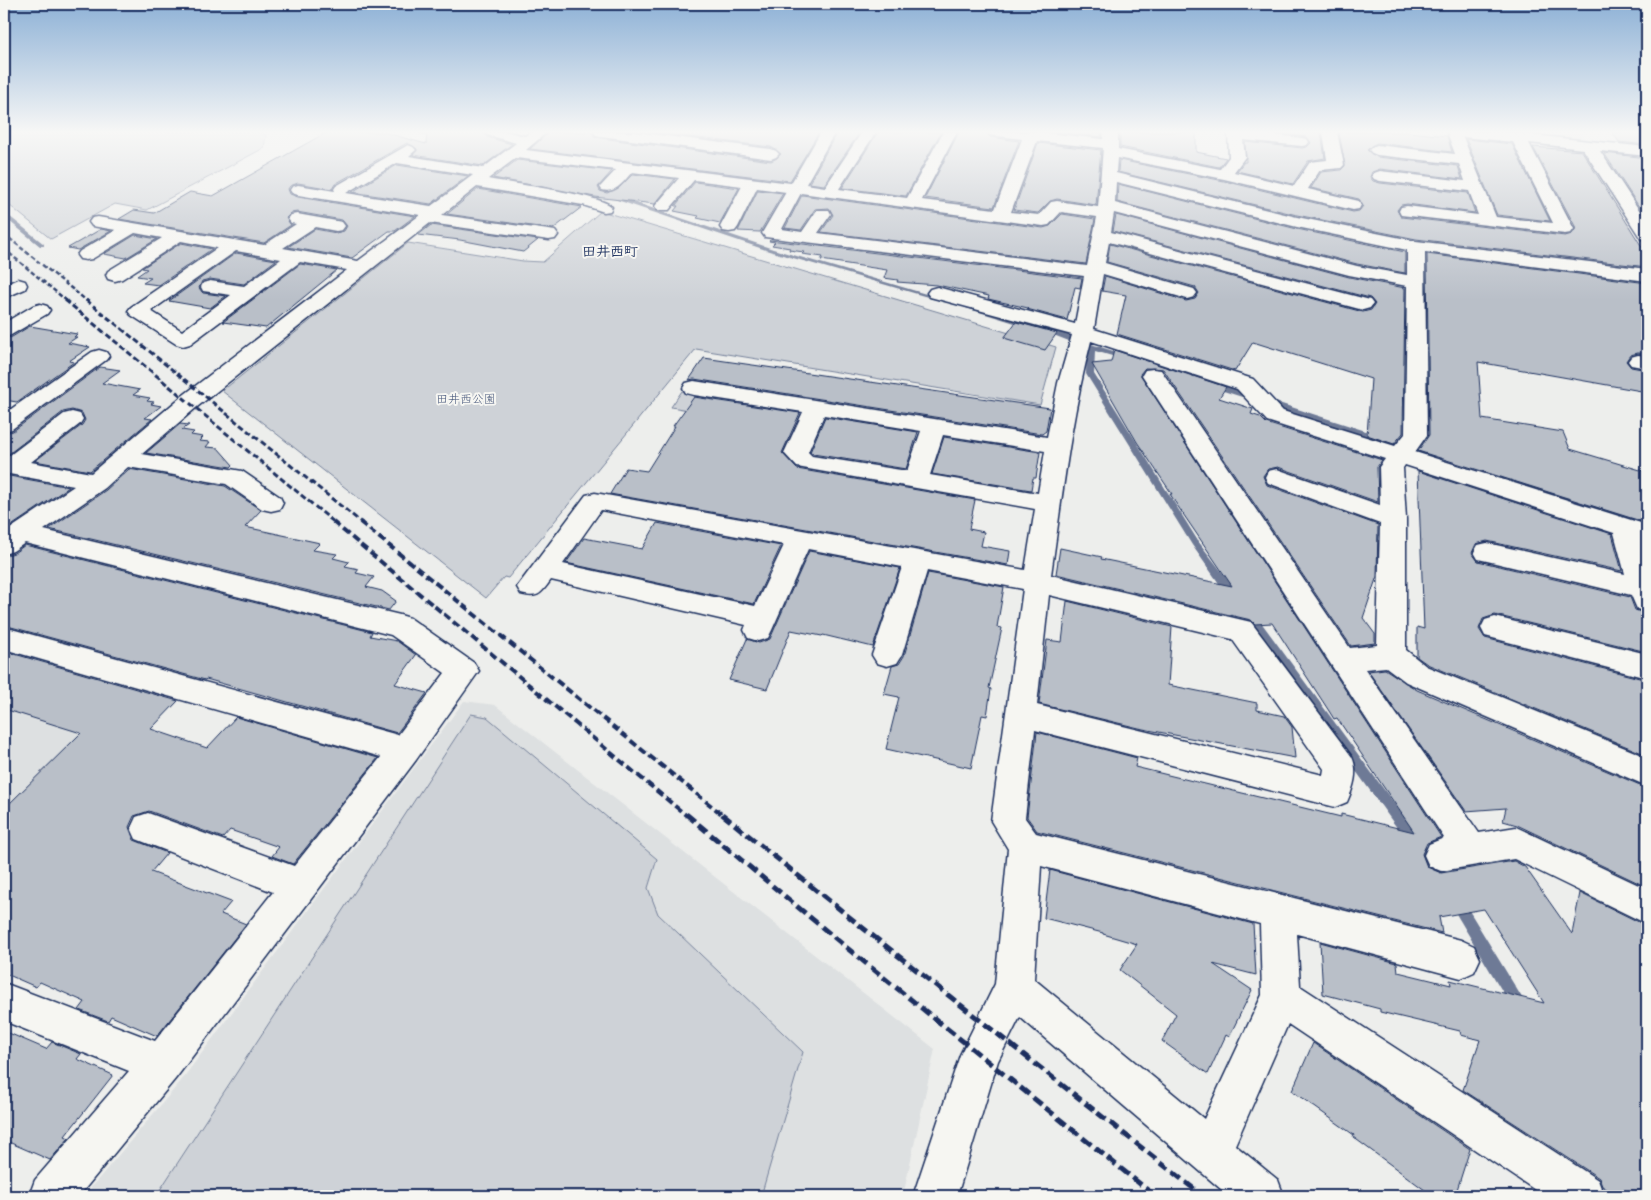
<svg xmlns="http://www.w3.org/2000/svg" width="1651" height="1200" viewBox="0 0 1651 1200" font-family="Kalam,'Klee One',sans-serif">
<rect width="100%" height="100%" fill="#edeeec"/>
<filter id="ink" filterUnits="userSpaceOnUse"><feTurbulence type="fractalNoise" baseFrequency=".02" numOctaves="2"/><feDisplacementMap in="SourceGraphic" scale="10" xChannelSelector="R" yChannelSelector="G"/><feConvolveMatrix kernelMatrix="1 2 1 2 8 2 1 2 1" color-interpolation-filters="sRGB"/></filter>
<g filter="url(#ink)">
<g fill="#dde0e1">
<path d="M1515,132H1580L1584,139Z"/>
<path d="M4,651L177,703L50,835L39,832L4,868Z"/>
<path d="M464,701L495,705L935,1049L903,1196H84L181,1081Z"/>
</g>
<g fill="#ced2d7" stroke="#74809a">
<path d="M4,132H255L266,135L264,148L147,210L115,204L51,239L4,201Z"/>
<path d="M601,211L1056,347L1040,405L696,349L508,578L504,577L486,598L222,391L408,243L523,261L543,262Z"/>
<path d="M682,391L721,397L711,414L671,407Z"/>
<path d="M471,714L487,717L657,859L648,888L658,914L803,1052L761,1196H156Z"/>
</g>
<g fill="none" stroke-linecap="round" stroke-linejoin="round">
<g fill="#6e7a96" fill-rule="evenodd">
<path d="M414,132H423L441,138L438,140Z"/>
<path d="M613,195L773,249L943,299L938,300L769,251L611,198L610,197Z"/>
<path d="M4,212L44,244V246H40L4,217Z"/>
<path d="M7,261L10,263L4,267V262Z"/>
<path d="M968,305L1057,330L1094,345L1129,356V360H1126L1095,351L1094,374L1198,541L1238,593L1239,596L1238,599H1230L1192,545L1086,374L1087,348L1051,334L966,308L964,307Z"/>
<path d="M1211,383H1217L1434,453L1435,455L1434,457H1428L1211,387Z"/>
<path d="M1488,470L1647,521V527L1485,475L1484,473L1485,471Z"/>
<path d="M1248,609L1252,610L1449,878L1450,882L1449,886L1444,888L1439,886L1244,616L1243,613L1244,610Z"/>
<path d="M1457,897L1462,899L1524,1001L1526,1006L1524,1011L1519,1013L1514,1011L1452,907L1450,903L1452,899Z"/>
</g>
</g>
<g fill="#b9bfc8" stroke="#1b2f5e">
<path d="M327,132H383L426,144L427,132H484L487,137L512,144L483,166L413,155L417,149L407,143L335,184L332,189L298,183L290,186L288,189L290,194L298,197L415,216L395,231H389L352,258L288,247L315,229L336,233L344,231L347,226L342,220L297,212L291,213L286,218L291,225L264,243L119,219L134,210L154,213L190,192L213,196Z"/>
<path d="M549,132H592L594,136L601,138L771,161L777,158L781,154L771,147L650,132H819L790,181L530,149Z"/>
<path d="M837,132H860L824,185L809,183Z"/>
<path d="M878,132H941L906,196L842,188Z"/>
<path d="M959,132H986L990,137L1019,141L994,207L925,198Z"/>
<path d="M1055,132H1102L1101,137Z"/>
<path d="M1120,132H1196V152L1226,158L1219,167L1120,147Z"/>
<path d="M1266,132H1321L1325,158L1308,161L1293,184L1237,171L1244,162H1246L1245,142L1302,148L1307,147L1311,143L1307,137Z"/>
<path d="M1339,132H1409L1447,136L1452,152L1377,143L1371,146L1367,150L1377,157L1458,166L1462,179L1380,169L1372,172L1370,177L1373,181L1380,183L1468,193L1475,213L1407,204L1401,205L1397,210L1401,217L1565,236L1572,234L1576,228L1533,147L1582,151L1647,255V267L1416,239L1297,215L1118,172L1119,160L1224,181L1353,212L1359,211L1363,206L1359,199L1311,188L1321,172L1341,170L1345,166Z"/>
<path d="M1612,132H1647V145L1619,142Z"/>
<path d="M1466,139L1512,144L1550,221L1497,215Z"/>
<path d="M1038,143L1101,150L1096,205L1057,199L1050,201L1038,213L1014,210Z"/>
<path d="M1604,153L1647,158V219Z"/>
<path d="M517,160L612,171L598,187L600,191L607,193L620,187L633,174L675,179L655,204L595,197L493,178Z"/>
<path d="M397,165L468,176L431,204L352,192Z"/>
<path d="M695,182L739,188L720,223L697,218L699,216L674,211L678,206H675Z"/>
<path d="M1118,184L1297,229L1405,252V273L1357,264L1117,202Z"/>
<path d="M478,189L582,207L553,229L447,214Z"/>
<path d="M758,190L783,193L760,232L738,231Z"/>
<path d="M802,195L1043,228L1050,226L1062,214L1095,219L1086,264L821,232L833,215L829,208L815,209L801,230L785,228Z"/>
<path d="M1116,215L1349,277L1405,288L1403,433L1394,444L1367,435L1371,379L1253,342L1235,371L1117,334L1126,295L1102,291L1105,276L1186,301L1195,299L1199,293L1195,287L1107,262L1110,244L1363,312L1371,310L1375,304L1370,298L1113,231Z"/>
<path d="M431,225L538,240L523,252L460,240L418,235Z"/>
<path d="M101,229L111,231L78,250L68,248Z"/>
<path d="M135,235L157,239L126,258L104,254Z"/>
<path d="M770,240L1082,278L1080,288L1075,287L1067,320L1027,309L1028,308L988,299L989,296L937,285L897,282L898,280L884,278L887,270L821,260L823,257L802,254L804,252L789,250L790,248L772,245L775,242L769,241Z"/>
<path d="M181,243L212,249L159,285L143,283L151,278L137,276L147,269L142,268Z"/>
<path d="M236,253L276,260L244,284L210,279L202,281L199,288L203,293L226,296L210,308L169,301Z"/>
<path d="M1427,254L1647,283V354L1638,353L1630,355L1626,361L1631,367L1647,370V392L1478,362L1482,419L1563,432L1570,449L1647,472V523L1418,451L1429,435Z"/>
<path d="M300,264L337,270L266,328L223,322Z"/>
<path d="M1016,322L1057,333L1045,350L1004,338Z"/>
<path d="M30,326L77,334L74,337H77L68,343L90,347L69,361L74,362L17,402L4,400V339L12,337Z"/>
<path d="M1114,350L1226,387L1219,398L1253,409L1251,414L1260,417L1266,423L1382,460L1377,467L1378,502L1278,467L1268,469L1263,476L1267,485L1378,525L1377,576L1363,618L1375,634V643L1351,646L1163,369L1145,368L1140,374L1441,837L1427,843L1422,854L1427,867L1441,873L1514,861L1525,867L1572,934L1580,893L1647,926V1196H1617L1602,1186L1599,1178L1463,1090L1480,1040L1461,1035L1460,1031L1380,1012V1009L1323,994L1320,942L1397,963L1398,972L1451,985L1450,980L1544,1003L1484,909L1439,917L1442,933L1037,831L1027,817L1037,732L1137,758L1135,767L1341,817V814L1414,832L1337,718L1334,719L1329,711L1272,623L1255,624L1251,620L1056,574L1060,548L1102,557L1101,559L1232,586L1177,505L1170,494H1172L1137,442L1092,364L1111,362Z"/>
<path d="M704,358L1050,408L1046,431L1042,434L694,379L689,380Z"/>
<path d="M100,367L120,370L102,383L140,390L133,395L150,398L147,401L154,402L151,404L161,406L145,418L152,419L90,471L35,461L82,425L85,420L82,413L72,410L63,412L6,456L4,455V433L13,431Z"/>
<path d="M694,397L800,413L782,453L797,469L975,500L969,529L984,532L981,546L1010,551L1008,565L610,494L626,468L647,471L675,426H673Z"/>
<path d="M825,417L918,432L906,469L813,454L810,452Z"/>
<path d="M180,424L189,425L182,430L194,432L191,435L203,437L199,441L210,442L206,447L218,448L233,465L231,467L146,453Z"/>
<path d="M944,437L1040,452L1036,478H1033L1031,490L932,474Z"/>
<path d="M129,469L225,486L261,510L245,527L320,543L313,550L337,554L333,558L349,562L345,566L359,569L356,573L374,577L366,587L382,591L396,601L389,610L49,529L106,490Z"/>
<path d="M1418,471L1612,534L1622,571L1487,541L1476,544L1472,553L1478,561L1630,597L1635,610L1647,614V652L1495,615L1483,619L1479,629L1485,638L1647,680V755L1427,664L1417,657V627L1424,629Z"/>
<path d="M4,475L69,487L4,531Z"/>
<path d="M657,523L781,546L754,604L566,563L584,538L642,549Z"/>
<path d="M25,545L372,632L370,636L397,641L416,655L395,684L427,693L397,733L206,679L205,680L4,625V556L14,553Z"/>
<path d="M809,551L900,568L873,647L823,635L822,636L791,630L767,689L729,680L747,639L759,643L770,639Z"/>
<path d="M928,573L1004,587L997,627L1002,628L989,688L991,689L987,716L982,715L971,768L886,749L899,697L884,694L892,666L899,664L904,656Z"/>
<path d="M1067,601L1172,627L1168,685L1257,703V710L1284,716L1292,727L1295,758L1143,729L1039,704L1047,640L1062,642Z"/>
<path d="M4,651L178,701L151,729L207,748L236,717L378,758L293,864L272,856L279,847L230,830L223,838L149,811L134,816L129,827L134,840L167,853L151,872L231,902L221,914L246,924L157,1036L111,1016L108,1021L79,1010L85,1002L40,982L36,987L4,973V809L81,733L4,709Z"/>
<path d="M1385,669L1417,690L1647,788V887L1517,825L1503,821L1506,808L1466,811L1368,671Z"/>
<path d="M1050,870L1253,924L1256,975L1213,964L1252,990L1229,1037L1226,1035L1208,1074L1162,1041L1176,1014L1120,970L1137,944L1103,934V933L1044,918Z"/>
<path d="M4,1031L46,1049L52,1042L81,1054L77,1059L113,1075L65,1136L69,1138L50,1160L4,1140Z"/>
<path d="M1313,1043L1470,1149L1455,1196H1433L1353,1137L1354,1135L1292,1091Z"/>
</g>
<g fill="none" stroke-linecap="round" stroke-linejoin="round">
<g stroke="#1b2f5e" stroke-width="3">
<g id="minor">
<path d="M486,132H509L525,136L531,132H547L526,150L791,183L821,132H835L806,184L825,187L862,132H876L839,189L907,198L943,132H957L922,200L995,209L1022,139L990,135L988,132H1037L1103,139L1104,132H1118V149L1220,169L1229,157L1228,132H1249L1302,138L1307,139L1309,142L1307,145L1302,146L1243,140L1245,157L1234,172L1294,186L1310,162L1327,160L1323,132H1337L1344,165L1341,168L1320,170L1308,189L1359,201L1361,205L1359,209L1353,210L1224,179L1117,158L1116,173L1297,217L1416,241L1647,269V281L1425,252L1427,435L1415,452L1647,525V543L1642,542L1647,558V612L1637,609L1631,595L1487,561L1478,559L1474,552L1478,545L1487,543L1625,574L1614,533L1405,465L1403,468L1406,519V650L1426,666L1647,757V786L1406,682L1386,667L1365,669L1479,833L1516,827L1647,889V924L1514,859L1441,871L1429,866L1424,855L1429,844L1444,838L1142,375L1145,370L1153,369L1161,370L1350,648L1377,645L1380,524L1268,483L1265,477L1268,471L1277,469L1380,505L1379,467L1385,459L1267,421L1237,389L1091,341C1071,418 1062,497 1051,575L1251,622L1352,757C1359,772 1353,788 1347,802L1335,807L1035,730L1025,818L1036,833L1461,940L1474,946L1480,959L1474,972L1461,978L1297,934L1300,986L1598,1180L1604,1196H1544L1288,1024L1235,1145L1278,1180L1284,1196H1229L1020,1017L998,1061L957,1196H913L960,1055L995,984L1008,849L991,821L1023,589L927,571L902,655L897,663L887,666L877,663L872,655L902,567L808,549L772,630L768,638L758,641L748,638L744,630L746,625L551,580C541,593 539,599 521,594L517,587L586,495L595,493L1025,570L1035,509L797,467L784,453L803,412L694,395L686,393L683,388L686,383L694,381L1047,437L1058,383L1072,335L930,297L927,293L930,289L937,287L1075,324L1084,276L765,237L762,233L786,192L757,188L738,227L735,231L729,232L723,231L720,227L742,186L694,180L669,210H657L655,206L679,178L632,172C624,181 616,194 602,190L600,187L616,170L516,158L488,179C508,183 604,195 612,207L610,211L604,212L583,205L477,187L442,215L549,230L555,231L558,235L555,239L549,240L430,223L197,407L142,454L242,471L280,497L283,503L280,509L271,511L262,509L226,484L128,467L105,488L44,530L400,615L410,618L474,663L479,671L416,760L176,1078L79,1196H29L35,1180L129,1071L4,1021V983L155,1041L273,892L136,839L131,828L136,817L148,813L294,866L381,757L4,649V627L398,735L445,673L391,635L25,543L13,551L4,554V533L74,486L4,473V457L6,458L64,414L72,412L80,414L83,419L80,424L31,462L91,473L181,397L347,270L300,262L190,344L183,346L176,344L131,315L128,311L131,307L217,248L181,241L122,279L115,281L108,279L106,275L108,271L162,238L135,233L92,259L86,260L80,259L77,255L80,251L116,230L92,226L89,222L92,218L98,217L264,245L296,224L291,223L288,219L291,215L297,214L342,222L345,226L342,230L336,231L315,227L283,248L358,261L420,215L298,195L292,193L290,190L292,187L298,185L335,191L334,189L336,186L408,145L413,147L416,150L409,156L483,168L516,143L488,135ZM1037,141L1103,148L1098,207L1057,201L1051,202L1039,215L1011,212ZM397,163L473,175L431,206L346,193ZM1116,182L1297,227L1407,250V275L1357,266L1115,203ZM801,193L1043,226L1049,225L1061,212L1097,217L1087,266L818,233L831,214L829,210H817L802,232L782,229ZM1114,213L1349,275L1407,286L1405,434L1395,446L1283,411L1253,379L1094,329L1103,274L1187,299L1194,297L1197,293L1194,289L1105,263L1109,242L1363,310L1370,308L1373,304L1370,300L1111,232ZM236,251L281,259L244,286L210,281L203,283L201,287L203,291L231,295L182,331L151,311ZM824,415L921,431L907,471L812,456L808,452ZM943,435L1045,451L1038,493L930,475ZM601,510L784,545L755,606L563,564ZM1049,595L1232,639L1324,769L1323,775L1037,705ZM1041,866L1260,924L1262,995L1204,1119L1034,979Z"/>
<path d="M594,132H635L771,149L776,151L779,154L776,157L771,159L601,136L596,135Z"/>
<path d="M1447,132H1504L1647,147V156L1600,151L1647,222V240L1641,239L1583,149L1529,143L1574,229L1571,233L1565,234L1401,215L1399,211L1401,207L1407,206L1478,215L1469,191L1380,181L1374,179L1372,176L1374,173L1380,171L1465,181L1459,164L1377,155L1372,153L1369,150L1372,147L1377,145L1455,154ZM1463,137L1513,142L1553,223L1496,217Z"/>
<path d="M18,279L25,281L27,285L25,289L4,298V285Z"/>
<path d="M40,304L47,306L50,310L47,314L11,335L4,337V323L33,306Z"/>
<path d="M99,350L106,352L109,356L106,360L12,429L4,431V414L92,352Z"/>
<path d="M1638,355L1647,356V368L1631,365L1628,361L1631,357Z"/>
<path d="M1495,617L1647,654V678L1485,636L1481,628L1485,620Z"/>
</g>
</g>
<use href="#minor" fill="#f6f6f2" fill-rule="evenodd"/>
<g stroke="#1b2f5e" stroke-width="2.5" stroke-dasharray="4.5 2.5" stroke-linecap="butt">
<path d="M4,234L87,301"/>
<path d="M4,249L67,301"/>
</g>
<g stroke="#1b2f5e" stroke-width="3" stroke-dasharray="6 3" stroke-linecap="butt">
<path d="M65,300L335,523"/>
<path d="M86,300L362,523"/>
</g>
<g stroke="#1b2f5e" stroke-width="4" stroke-dasharray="8 4" stroke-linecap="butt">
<path d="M333,522L687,816"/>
<path d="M360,522L724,816"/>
</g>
<g stroke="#1b2f5e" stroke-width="5" stroke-dasharray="11 5" stroke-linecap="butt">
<path d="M686,814L847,948L1155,1196"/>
<path d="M722,814L863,928L1203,1196"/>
</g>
</g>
</g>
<linearGradient id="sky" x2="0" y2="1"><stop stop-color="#8db1d6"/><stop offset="0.44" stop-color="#f7f7f6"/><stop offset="1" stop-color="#f7f7f6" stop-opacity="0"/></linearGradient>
<rect width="1651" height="300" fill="url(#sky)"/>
<g text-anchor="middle" stroke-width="4" stroke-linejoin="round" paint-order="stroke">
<g font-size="12" fill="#48587c" stroke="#f6f6f2">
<text x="466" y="403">田井西公園</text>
</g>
<g font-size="14" font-weight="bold" fill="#1b2f5e" stroke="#f6f6f2">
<text x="610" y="256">田井西町</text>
</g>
</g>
<rect width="1651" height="1200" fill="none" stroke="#f6f6f2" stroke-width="20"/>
<rect x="10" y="10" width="1631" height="1180" fill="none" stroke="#1b2f5e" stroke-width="2" filter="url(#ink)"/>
</svg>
